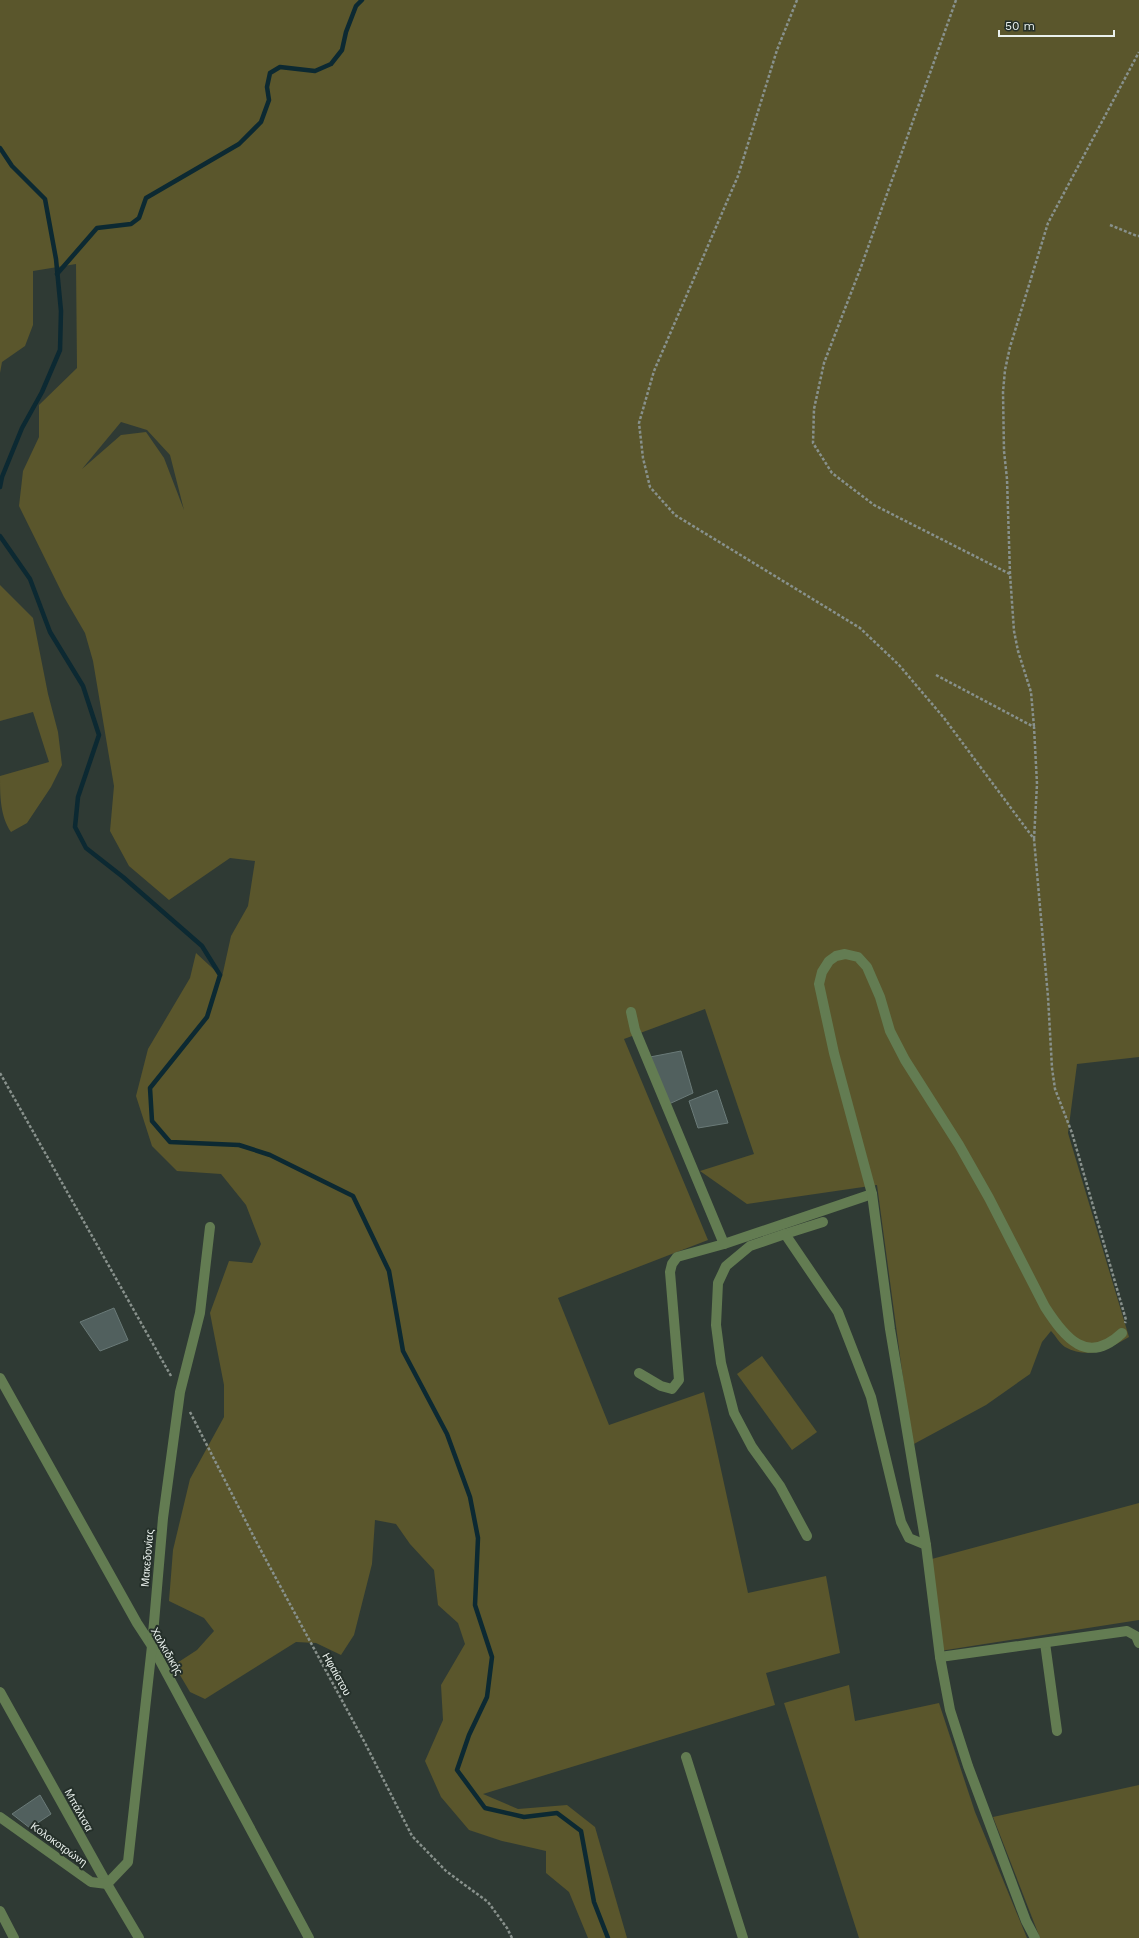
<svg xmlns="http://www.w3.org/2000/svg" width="1139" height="1938" viewBox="0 0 1139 1938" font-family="'Work Sans',sans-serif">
<rect width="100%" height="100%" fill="#2f3a34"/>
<g fill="#5a562c" fill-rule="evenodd">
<path d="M0,0H1139V1057L1077,1064L1068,1133L1129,1337C1108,1349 1089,1360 1065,1347C1060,1344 1055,1335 1051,1331L1042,1342L1030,1374L986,1405L912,1445L877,1185L747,1204L700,1171L754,1154L705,1009L624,1039L708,1240L558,1298L609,1425L704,1392L748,1593L826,1576L840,1653L766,1673L775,1705L483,1794L518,1809L567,1805L595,1827L627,1938H588L569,1892L546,1873V1851L502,1841L469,1830L441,1797L425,1761L443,1720L441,1685L465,1644L458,1623L438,1605L434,1570L410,1544L396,1524L375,1520L372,1564L354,1635L341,1655L316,1643L296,1642L205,1699L190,1692L174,1665L197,1650L214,1631L204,1618L169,1601L173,1550L190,1479L224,1417V1385L210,1313L229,1261L252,1263L261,1244L246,1205L221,1174L177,1171L152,1146L136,1096L148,1049L190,978L196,953L222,977L231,936L248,906L255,861L230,858L169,900L129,866L110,831L114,786L93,661L85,633L64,597L19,506L23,471L39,437V405L77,368L76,264L33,271V325L25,346L2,362L0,373ZM121,422L147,430L170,455L184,510L164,458L146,432L121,435L82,469Z"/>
<path d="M0,585L33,618L48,694L58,732L62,765L51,787L27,823L11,832C0,816 0,795 0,776L49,762L33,712L0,721Z"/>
<path d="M762,1356L817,1432L792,1450L737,1374Z"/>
<path d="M1139,1503V1620L940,1651L928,1560Z"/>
<path d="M849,1685L855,1721L939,1703L975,1812L1027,1938H859L784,1703Z"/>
<path d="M1139,1785V1938H1040L993,1817Z"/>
</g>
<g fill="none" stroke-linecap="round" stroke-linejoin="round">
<g stroke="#0c2932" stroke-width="4.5">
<path d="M0,148L12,166L45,199L56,259L61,311L60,350L42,392L22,428L2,477L0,487"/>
<path d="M57,274L97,228L131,224L139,218L146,198L239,144L261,122L269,100L267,87L270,73L280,67L315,71L331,64L342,50L346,32L356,6L362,0"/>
<path d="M0,536L30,579L50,632L83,686L99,735L78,797L75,827L86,848L123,877L202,946L220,975L207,1017L150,1088L152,1121L170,1142L239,1145L270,1155L353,1196L389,1271L403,1351L447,1434L470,1497L478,1538L475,1605L492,1657L487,1697L469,1735L457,1770L485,1808L524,1817L557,1813L581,1831L594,1902L608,1938"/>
</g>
</g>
<g fill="#51605e" stroke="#6a7a78">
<path d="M681,1051L693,1093L669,1104L650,1057Z"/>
<path d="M717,1090L728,1123L698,1128L689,1101Z"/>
<path d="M114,1308L128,1340L100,1351L80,1322Z"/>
<path d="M40,1795L51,1814L30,1828L12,1814Z"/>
</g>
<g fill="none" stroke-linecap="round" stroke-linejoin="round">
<g stroke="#88918c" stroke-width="2.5" stroke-dasharray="3 2" stroke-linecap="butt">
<path d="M797,0L777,50L738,176L654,371L639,423L643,458L650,487L675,515L860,628L899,665L944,718L1034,839L1048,997L1052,1068L1055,1089L1072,1133L1126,1320L1125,1323"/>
<path d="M956,0L861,267L824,363L814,409L813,443L832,473L874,505L1010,574L1014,631L1018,651L1031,692L1034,727"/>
<path d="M1110,225L1137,236H1139"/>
<path d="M1010,574L1007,479L1004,451L1003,392L1005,370L1010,347L1048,223L1139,52"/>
<path d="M936,675L1034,727L1037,784L1034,839"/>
<path d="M0,1073L171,1376"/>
<path d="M190,1412L258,1545L365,1743L412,1836L446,1871L488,1902L507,1928L512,1938"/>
</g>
<g stroke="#637c52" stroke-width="10">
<path d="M631,1012L635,1030L724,1244"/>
<path d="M785,1234L823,1222"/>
<path d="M639,1373L661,1386L672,1389L679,1380L670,1272L672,1264L677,1257L724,1244L872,1194"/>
<path d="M0,1378L137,1623L152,1646L309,1938"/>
<path d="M807,1536L780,1486L752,1447L734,1413L721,1363L716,1325L718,1283L726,1266L750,1246L785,1234L838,1312L871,1397L901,1522L909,1538L926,1545"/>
<path d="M1045,1643L1057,1731"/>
<path d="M940,1657L1127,1631L1136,1636L1139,1643"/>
<path d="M0,1692L107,1884L139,1938"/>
<path d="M686,1757L743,1938"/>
<path d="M0,1817L91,1882L107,1884L128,1862L152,1646L163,1518L180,1392L200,1313L210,1227"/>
<path d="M0,1911L14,1938"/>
<path d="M1035,1938L1026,1921L968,1766L950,1710L940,1657L926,1545L890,1329L872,1194L834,1053L819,984L822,972L829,961L836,956L845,954L858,957L867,967L880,997L890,1031L905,1060L959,1145L989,1198L1045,1307C1065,1338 1087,1366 1122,1333"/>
</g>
</g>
<g text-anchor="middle" stroke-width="4" stroke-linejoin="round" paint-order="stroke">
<g font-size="11" fill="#eaf1ed" stroke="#25302a">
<text transform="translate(147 1558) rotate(-85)" y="4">Μακεδονίας</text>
<text transform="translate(167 1651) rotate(60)" y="4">Χαλκιδικής</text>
<text transform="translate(337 1674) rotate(61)" y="4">Ηφαίστου</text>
<text transform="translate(79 1810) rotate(61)" y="4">Μπάλτσα</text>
<text transform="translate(59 1844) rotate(36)" y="4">Κολοκοτρώνη</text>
</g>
</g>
<path d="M999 30v6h115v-6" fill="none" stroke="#eaf1ed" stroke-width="2"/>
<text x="1005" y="30" font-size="12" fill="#eaf1ed" stroke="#25302a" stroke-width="3" paint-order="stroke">50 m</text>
</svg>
